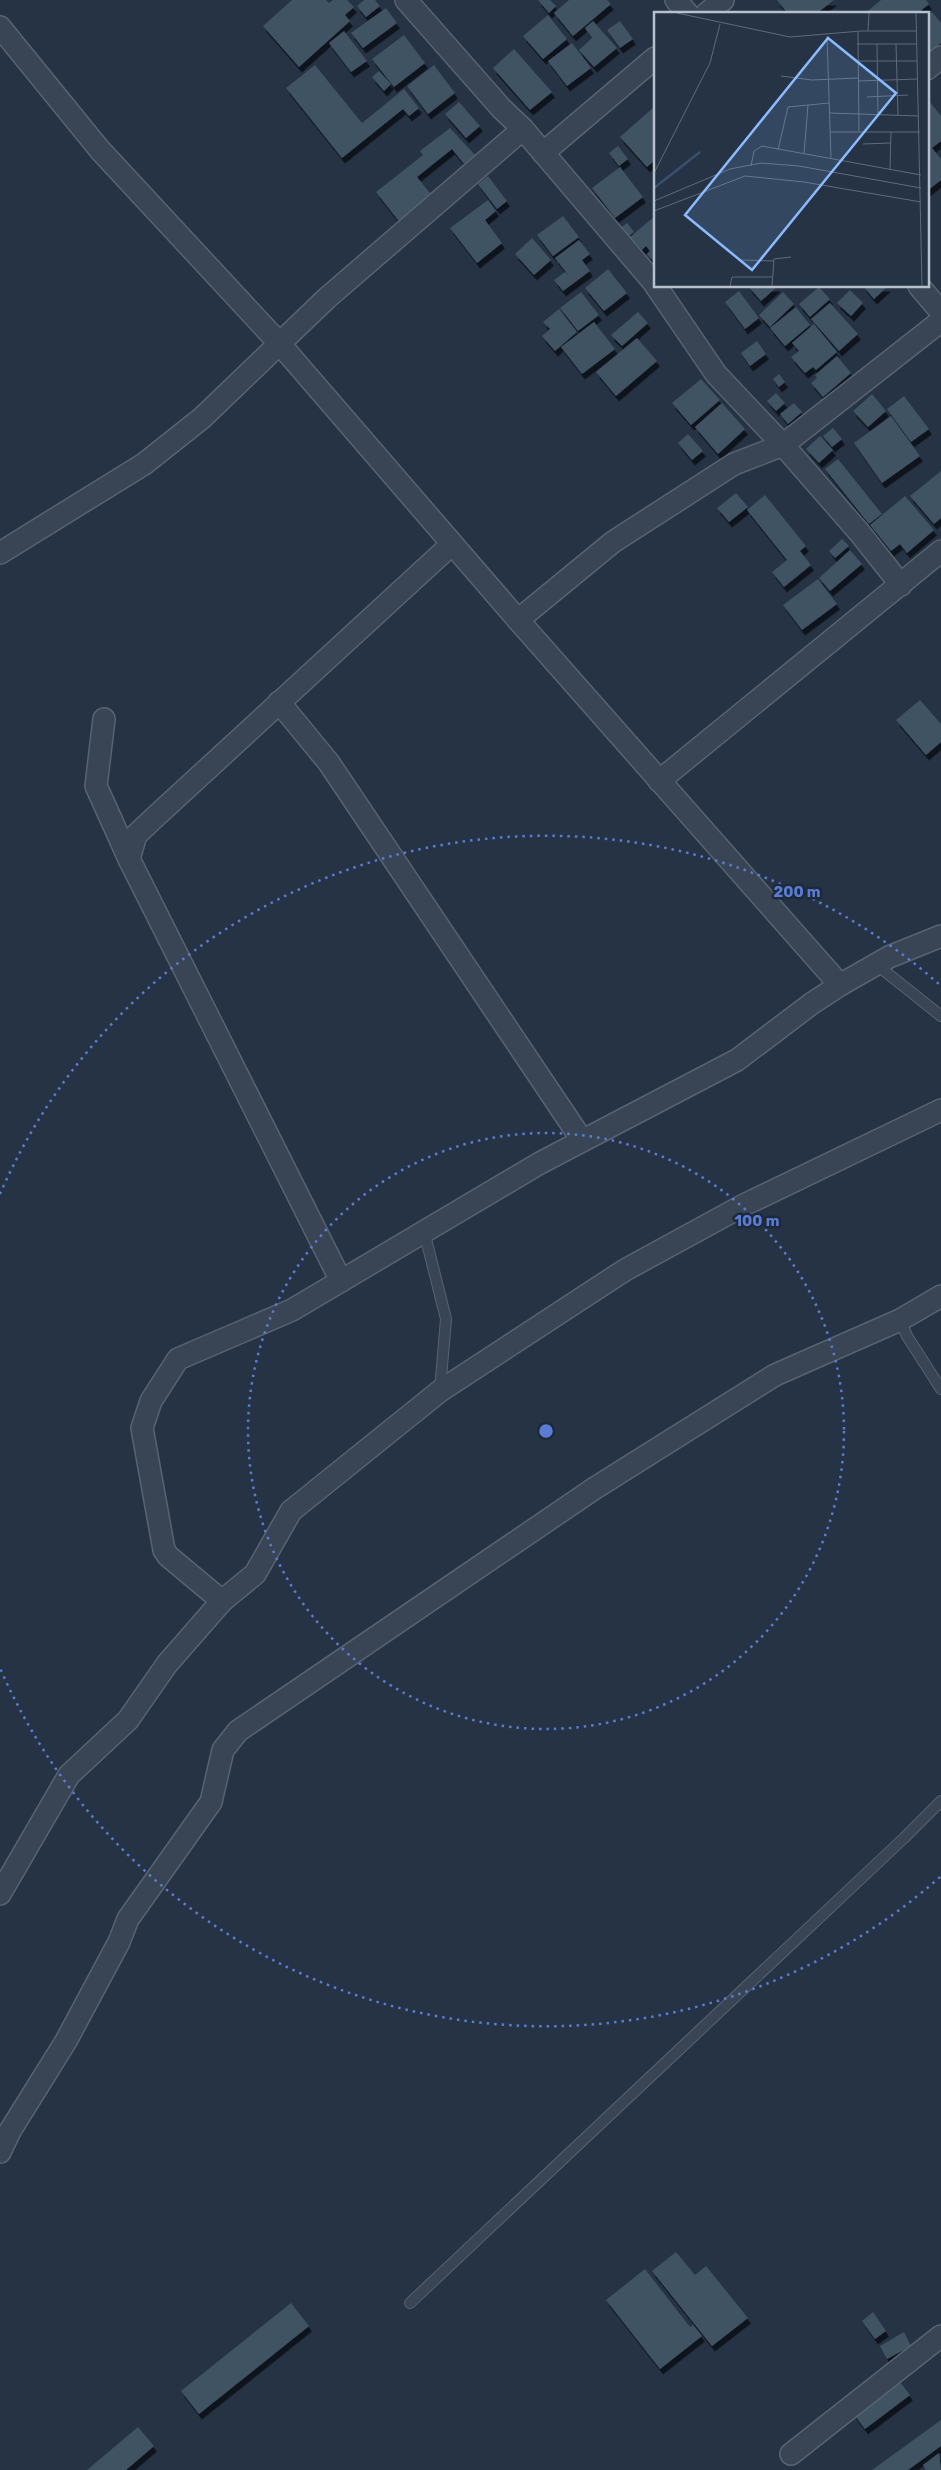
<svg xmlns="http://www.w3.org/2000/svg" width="941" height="2470" viewBox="0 0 941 2470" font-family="Rubik,sans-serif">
<defs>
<filter id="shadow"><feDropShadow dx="3" dy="5.5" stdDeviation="0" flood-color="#0009"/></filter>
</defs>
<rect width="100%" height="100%" fill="#253345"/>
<g fill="#405264" filter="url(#shadow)">
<path d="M292,0H326L329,3L333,0H347L354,7L345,15L350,21L299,67L263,26Z"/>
<path d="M364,0H375L380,6L366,17L357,6Z"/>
<path d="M538,0H550L556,6L549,13Z"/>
<path d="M569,0H607L611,4L573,36L554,13Z"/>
<path d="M777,0H834L816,14H788Z"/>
<path d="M881,0H926L929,4L917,14H864Z"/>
<path d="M386,8L397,23L363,48L351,33Z"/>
<path d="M932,12L941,23V43L927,55V16Z"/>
<path d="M548,15L567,39L543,59L523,36Z"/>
<path d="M593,21L617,48L594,67L579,50L592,38L585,28Z"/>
<path d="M620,21L633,39L620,48L607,30Z"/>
<path d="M344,31L367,61L351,72L329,43Z"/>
<path d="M404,35L425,63L394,87L372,59Z"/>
<path d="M572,43L591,68L567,86L548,61Z"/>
<path d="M514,49L552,92L530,110L493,68Z"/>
<path d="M315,65L362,123L404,89L419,108L409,116L403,109L342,158L286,88Z"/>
<path d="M434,65L455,93L428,114L407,86Z"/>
<path d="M379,71L391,84L384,91L372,77Z"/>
<path d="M929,101L941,116V141L932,148L941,159V180L927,191V103Z"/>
<path d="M459,102L480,126L466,138L445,114Z"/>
<path d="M655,106V160L647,167L620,137Z"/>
<path d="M450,128L475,155L464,164L452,149L417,177L438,203L405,229L376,192L423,155L420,151Z"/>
<path d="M618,146L628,159L619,166L609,153Z"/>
<path d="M620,167L643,197L615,218L592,188Z"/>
<path d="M488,176L507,201L497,209L478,184Z"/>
<path d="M488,200L496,211L485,220L502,243L477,263L450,228Z"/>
<path d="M563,216L579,237L553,256L537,235Z"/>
<path d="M655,216V263L647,254L650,251L646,246L642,250L630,237Z"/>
<path d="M627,223L634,232L622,242L614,233Z"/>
<path d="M532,238L551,260L534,275L515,254Z"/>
<path d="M579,240L590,254L582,260L590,271L563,291L554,280L565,272L569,276L555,258Z"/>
<path d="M608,269L627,293L604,311L585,288Z"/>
<path d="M748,286H778L761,301Z"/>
<path d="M863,286H888L874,299Z"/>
<path d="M819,287L830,299L810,317L799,304Z"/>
<path d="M850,290L863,303L851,316L837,303Z"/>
<path d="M739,291L759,318L745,329L725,302Z"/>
<path d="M581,292L599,315L578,331L560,308Z"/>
<path d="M783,292L794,304L770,327L759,315Z"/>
<path d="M830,303L858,334L839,351L811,319Z"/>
<path d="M796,307L810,325L785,346L770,328Z"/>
<path d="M559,309L577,332L555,351L542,336L550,329L543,322Z"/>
<path d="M638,312L648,323L622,346L611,335Z"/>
<path d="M594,322L615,349L582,374L561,347Z"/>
<path d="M814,324L837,352L816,370L813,367L805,373L791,357L799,351L792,343Z"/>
<path d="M637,338L657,361L616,396L596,372Z"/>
<path d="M757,341L766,354L750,366L741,353Z"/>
<path d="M837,356L851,373L823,397L811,383L817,378L815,375Z"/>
<path d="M779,374L785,382L779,387L773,379Z"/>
<path d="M701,379L720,400L691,425L672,403Z"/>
<path d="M776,393L785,403L776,411L767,401Z"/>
<path d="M872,394L886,411L868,427L853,411Z"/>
<path d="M904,396L929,429L911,442L887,409Z"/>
<path d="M722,403L745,429L718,454L695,427Z"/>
<path d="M794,403L802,412L788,424L780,414Z"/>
<path d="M891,416L920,456L882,483L854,443Z"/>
<path d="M833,428L842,439L832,447L823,436Z"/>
<path d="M688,434L703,451L692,460L678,443Z"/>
<path d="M820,436L833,450L819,463L806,449Z"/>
<path d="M838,459L882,514L869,524L825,469Z"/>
<path d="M941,471V518L934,524L910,496Z"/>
<path d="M736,493L748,507L729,522L717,508Z"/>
<path d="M765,495L806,546L800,551L811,565L784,587L772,572L787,560L747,510Z"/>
<path d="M905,496L934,530L907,553L900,544L891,551L870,525Z"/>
<path d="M842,539L849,546L835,558L829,551Z"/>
<path d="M850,550L862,564L830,591L819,578Z"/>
<path d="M818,579L837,604L802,630L783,605Z"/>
<path d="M920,700L941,724V742L926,755L896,720Z"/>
<path d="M676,2252L695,2275L706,2266L748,2318L712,2346L652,2271Z"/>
<path d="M645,2269L690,2327L693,2325L702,2336L660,2369L606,2300Z"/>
<path d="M291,2303L309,2326L199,2414L181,2391Z"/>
<path d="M873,2312L886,2331L875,2339L862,2321Z"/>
<path d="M904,2332L911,2346L887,2359L880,2346Z"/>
<path d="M897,2378L910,2395L865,2429L852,2412Z"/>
<path d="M941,2420V2446L908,2470H872Z"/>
<path d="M138,2427L154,2446L126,2470H87Z"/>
<path d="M939,2453L941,2470H926L923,2465Z"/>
</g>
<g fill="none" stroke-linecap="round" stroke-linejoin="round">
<g stroke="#586371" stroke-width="12">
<g id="lane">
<path d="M877,965L941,1016"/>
<path d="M424,1231L446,1319L440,1390"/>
<path d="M900,1320L907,1336L941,1389"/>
<path d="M410,2303L904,1838L941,1801"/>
</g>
</g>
<g stroke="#586371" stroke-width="24">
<g id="street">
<path d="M406,0L502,109L523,129L655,284"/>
<path d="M676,0L688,14"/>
<path d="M706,14L723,0"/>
<path d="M0,27L100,150L279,343L518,620L840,985"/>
<path d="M927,69L941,57"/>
<path d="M543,153L655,58"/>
<path d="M656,286L716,374L783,445L859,532L901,585"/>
<path d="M919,286L941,312"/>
<path d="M0,553L144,464L202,418L327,298L523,129"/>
<path d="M518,620L613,542L734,464L783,445L941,321"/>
<path d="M279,702L329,763L582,1140"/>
<path d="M104,719L96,786L129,859"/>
<path d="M659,781L941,551"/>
<path d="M341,1281L129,859L136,835L154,818L452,544"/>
<path d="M222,1601L168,1556L164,1550L142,1428L151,1401L178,1359L292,1310L540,1163L737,1060L811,1004L840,985L889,957L941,936"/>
<path d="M0,1894L69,1775L128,1720L167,1664L222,1601L255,1574L291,1511L440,1391L625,1270L744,1205L941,1110"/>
<path d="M0,2152L10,2131L66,2041L119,1942L128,1919L211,1802L223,1750L238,1731L595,1488L775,1375L900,1320L941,1296"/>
<path d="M791,2454L941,2336"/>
</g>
</g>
<use href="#lane" stroke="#394554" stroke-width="10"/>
<use href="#street" stroke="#394554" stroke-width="21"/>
</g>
<g fill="none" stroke="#5b7cd4" stroke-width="2.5" stroke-dasharray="2.5 5">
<circle cx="546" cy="1431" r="298"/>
<path d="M940 1877A595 595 0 0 1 0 1668M0 1194A595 595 0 0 1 940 985"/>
</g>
<g transform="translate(654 12)">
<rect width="275" height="275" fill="#253345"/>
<path fill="none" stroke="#37506d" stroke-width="2.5" d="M0,176L46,140"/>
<path fill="none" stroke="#5f6b7b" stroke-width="1" d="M23,1L136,25L207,19H262M262,1L268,274M214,19L215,1M204,20L205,120M173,24L177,146M203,32H262M223,32L224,104M242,32L244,103M203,49H263M127,64L158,68L204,66M204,69L264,67M213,85L254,83M175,101L265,104M176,120H266M209,132L237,131M124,138L134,95L175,91M150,142L154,93M97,154L100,139L108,134L267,163M236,157L237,120M0,161L56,51L66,12M0,189L76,157L107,151L145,154L267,176M0,199L91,164L150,170L267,190M88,248L120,249M76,274L78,265H119M118,274L120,247L137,245"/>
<path fill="#8abbff" fill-opacity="0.15" stroke="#8abbff" stroke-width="2.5" d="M174,26L242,81L98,258L31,203Z"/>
<rect width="275" height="275" fill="none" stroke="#b7c0cd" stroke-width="2.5"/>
</g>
<circle cx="546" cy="1431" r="8" fill="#5b7cd4" stroke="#1e2a39" stroke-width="2.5"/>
<g font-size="15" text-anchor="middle" font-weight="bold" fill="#5b7cd4" stroke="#1e2a39" stroke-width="5" stroke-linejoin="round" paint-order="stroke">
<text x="797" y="897">200 m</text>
<text x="757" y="1226">100 m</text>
</g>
</svg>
